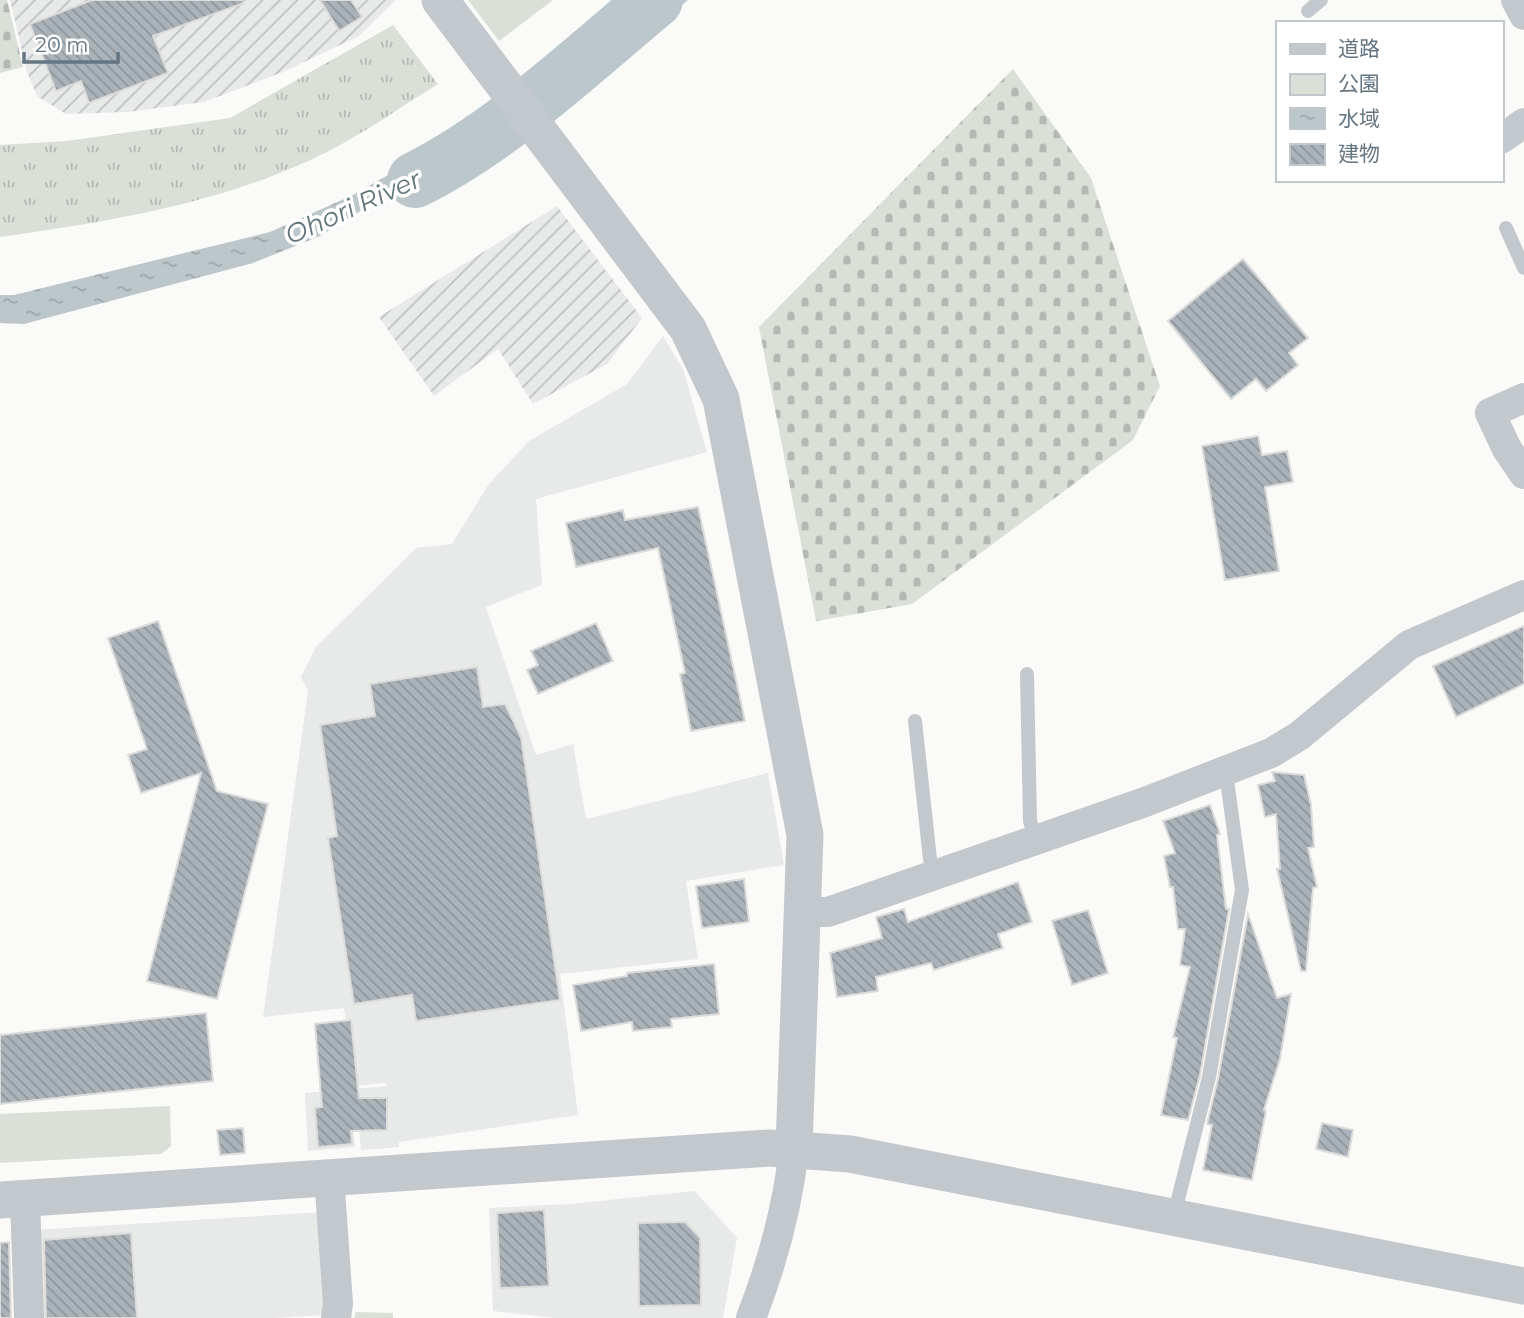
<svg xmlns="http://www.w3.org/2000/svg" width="1524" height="1318" viewBox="0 0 1524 1318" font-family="Montserrat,'Noto Sans JP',sans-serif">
<defs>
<pattern id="industrial-furrows" width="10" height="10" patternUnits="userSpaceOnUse" patternTransform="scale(1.75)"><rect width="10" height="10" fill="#e8e9e9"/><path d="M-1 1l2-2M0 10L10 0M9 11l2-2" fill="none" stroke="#c0c1c2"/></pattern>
<pattern id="grass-tufts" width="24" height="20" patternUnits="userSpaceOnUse" patternTransform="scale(1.75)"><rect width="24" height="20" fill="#dadfd7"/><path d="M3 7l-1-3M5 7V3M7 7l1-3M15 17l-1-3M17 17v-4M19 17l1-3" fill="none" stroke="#b4b9b4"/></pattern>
<pattern id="cemetery-stones" width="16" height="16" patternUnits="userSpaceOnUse" patternTransform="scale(1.75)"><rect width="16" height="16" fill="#dadfd7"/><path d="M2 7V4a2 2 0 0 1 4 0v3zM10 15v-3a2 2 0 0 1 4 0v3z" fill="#b4b9b4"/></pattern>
<pattern id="water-ripples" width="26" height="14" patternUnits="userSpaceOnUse" patternTransform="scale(1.75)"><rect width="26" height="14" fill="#bbc7cb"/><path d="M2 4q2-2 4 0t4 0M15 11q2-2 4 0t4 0" fill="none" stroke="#9ca6aa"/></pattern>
<pattern id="building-back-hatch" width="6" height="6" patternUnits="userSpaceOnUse" patternTransform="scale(1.75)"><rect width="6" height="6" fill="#aab3b9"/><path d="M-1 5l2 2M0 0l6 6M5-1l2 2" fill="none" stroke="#8e969c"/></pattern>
</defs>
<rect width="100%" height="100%" fill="#fafaf8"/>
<g fill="#e8e9e9">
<path d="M663,336L683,369L707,452L536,499L542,585L486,607L536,755L573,744L586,819L768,773L784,865L686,881L698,959L560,974L578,1115L399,1142V1147L361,1150L355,1089L386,1086V1083L355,1086L344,1008L263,1017L308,691L301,677L316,647L416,548L452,544L488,485L529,441L627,384Z"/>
<path d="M350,1089L355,1147L308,1151L305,1093Z"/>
<path d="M695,1191L737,1238L723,1318H555L493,1311L489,1208L570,1204Z"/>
<path d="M324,1212L326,1315L275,1318H43L34,1230Z"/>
</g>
<g fill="url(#industrial-furrows)">
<path d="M10,0H396L359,36L283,72L204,102L127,112L66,114L37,96L27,72Z"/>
<path d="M557,206L642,318L607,364L533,404L498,349L434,396L379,317Z"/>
</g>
<path fill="url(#grass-tufts)" d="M393,25L438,84C402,106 366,132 329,151C226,203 112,221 0,237V145L67,141L230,118Z"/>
<g fill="url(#cemetery-stones)">
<path d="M0,0H7L23,67L0,73Z"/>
<path d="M1013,69L1091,178L1160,386L1133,440L912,604L816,621L759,327Z"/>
</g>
<g fill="#dadfd7">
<path d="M468,0H553L499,41Z"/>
<path d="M170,1106L171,1146L161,1154L0,1163V1114Z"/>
<path d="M356,1312L393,1313V1318H354Z"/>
</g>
<g fill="url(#water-ripples)">
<path d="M626,0H688L546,116L524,87L619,13Z"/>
<path d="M471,128L488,152L362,210L320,236L253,263L24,324L0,323V295H14L270,232L353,195Z"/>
</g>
<path fill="#fafaf8" d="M531,78L557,111L547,119L522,85Z"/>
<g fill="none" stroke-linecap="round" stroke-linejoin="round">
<path stroke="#bbc7cb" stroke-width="56" d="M415,180C503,136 579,63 655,0"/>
</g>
<g fill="url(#building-back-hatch)" stroke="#dcdcda" stroke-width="2">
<path d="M92,0H243L244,3L153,36L168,73L89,103L81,81L56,91L30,24Z"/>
<path d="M320,0H351L362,17L339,31Z"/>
<path d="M1243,259L1308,338L1289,353L1298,365L1266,391L1256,379L1231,399L1168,321Z"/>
<path d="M1258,436L1262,455L1287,451L1293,482L1265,487L1279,571L1225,580L1202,446Z"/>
<path d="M698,507L745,721L691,731L680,674L685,673L658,548L576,567L566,523L623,510L625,520Z"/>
<path d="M158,621L217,791L268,804L217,999L147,981L201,773L141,793L128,755L147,749L108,638Z"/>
<path d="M596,623L613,661L538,694L527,670L538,665L531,651Z"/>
<path d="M1524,626V684L1456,717L1433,666Z"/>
<path d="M477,667L483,707L505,704L521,737L560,1000L416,1021L412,995L354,1004L328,838L337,836L320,725L375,716L370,684Z"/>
<path d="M1272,772L1304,775L1311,805L1314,847L1308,848L1317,887L1313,888L1306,971H1301L1277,869H1280L1276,814L1265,817L1258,785L1275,781Z"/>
<path d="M1210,805L1220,834L1217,835L1226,909H1229L1200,1075L1188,1120L1161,1115L1177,1038L1173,1037L1190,967L1180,965L1185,929H1178L1173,887H1170L1164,856L1175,853L1163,821Z"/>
<path d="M744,879L749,922L702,928L696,886Z"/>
<path d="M1018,882L1032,922L998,934L1003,948L934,970L931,963L876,977L878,991L837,997L830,953L882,938L876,917L904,909L908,922Z"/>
<path d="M1088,910L1108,973L1072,985L1052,921Z"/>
<path d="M1248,914L1277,998L1291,994L1280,1059L1264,1110L1266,1111L1252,1180L1203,1170L1212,1125L1207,1124L1218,1079Z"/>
<path d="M714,964L719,1014L671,1019L672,1027L633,1031L632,1022L581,1031L573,985L627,976V973Z"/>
<path d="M206,1013L213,1081L0,1104V1035Z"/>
<path d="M351,1020L359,1098H387V1130L351,1131L352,1144L318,1147L315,1108L322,1107L315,1024Z"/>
<path d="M1322,1123L1353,1130L1348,1157L1316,1149Z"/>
<path d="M243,1128L245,1153L220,1155L217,1130Z"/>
<path d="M544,1210L549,1286L500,1288L497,1213Z"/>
<path d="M685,1222L700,1238L701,1305L639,1306L638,1223Z"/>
<path d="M131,1233L137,1318H46L44,1240Z"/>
<path d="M9,1242L11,1318H0V1243Z"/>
</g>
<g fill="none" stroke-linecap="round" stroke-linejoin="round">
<g stroke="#c3c8cc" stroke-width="14">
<path d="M1308,11L1321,0"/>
<path d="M1506,228L1524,268"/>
<path d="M1027,674L1030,821L1035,838"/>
<path d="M915,721L930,859L935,873"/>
<path d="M1174,1215L1209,1077L1242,890L1226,773"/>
</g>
<g stroke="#c3c8cc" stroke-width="30">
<path d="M1516,0L1524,15"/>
<path d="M1501,139L1524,123"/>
<path d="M1524,398L1490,413L1507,449L1524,474"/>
<path d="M803,912H828L1145,802L1271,753L1299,736L1409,645L1524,595"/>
<path d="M329,1176L338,1304L336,1318"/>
<path d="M25,1199L29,1318"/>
<path d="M751,1318C772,1264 788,1206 794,1148"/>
</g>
<g stroke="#c3c8cc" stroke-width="37">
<path d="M440,0L688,329L721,399L805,835L794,1148"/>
<path d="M0,1200L769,1148L850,1154L1524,1286"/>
</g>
</g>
<g text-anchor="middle" stroke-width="7" stroke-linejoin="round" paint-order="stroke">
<g font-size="26" font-style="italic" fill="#60757c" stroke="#fff">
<text transform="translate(353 207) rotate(-24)" y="9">Ohori River</text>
</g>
</g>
<rect x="1276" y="21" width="228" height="161" fill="#ffffff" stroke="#c1c8cd" stroke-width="2"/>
<rect x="1290" y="44" width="35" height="10" fill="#c3c8cc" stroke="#c1c8cd" stroke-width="2"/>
<text x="1338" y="56" font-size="21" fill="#657683">道路</text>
<rect x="1290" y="74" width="35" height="21" fill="#dadfd7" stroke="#c1c8cd" stroke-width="2"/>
<text x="1338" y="91" font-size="21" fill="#657683">公園</text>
<rect x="1290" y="108" width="35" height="21" fill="url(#water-ripples)" stroke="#c1c8cd" stroke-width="2"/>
<text x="1338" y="126" font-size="21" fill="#657683">水域</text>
<rect x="1290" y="144" width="35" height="21" fill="url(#building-back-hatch)" stroke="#c1c8cd" stroke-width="2"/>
<text x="1338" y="161" font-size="21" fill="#657683">建物</text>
<path d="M24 52v10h94v-10" fill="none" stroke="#657683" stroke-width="3.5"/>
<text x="35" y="52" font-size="21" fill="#657683" stroke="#ffffff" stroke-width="5" paint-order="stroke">20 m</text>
</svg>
